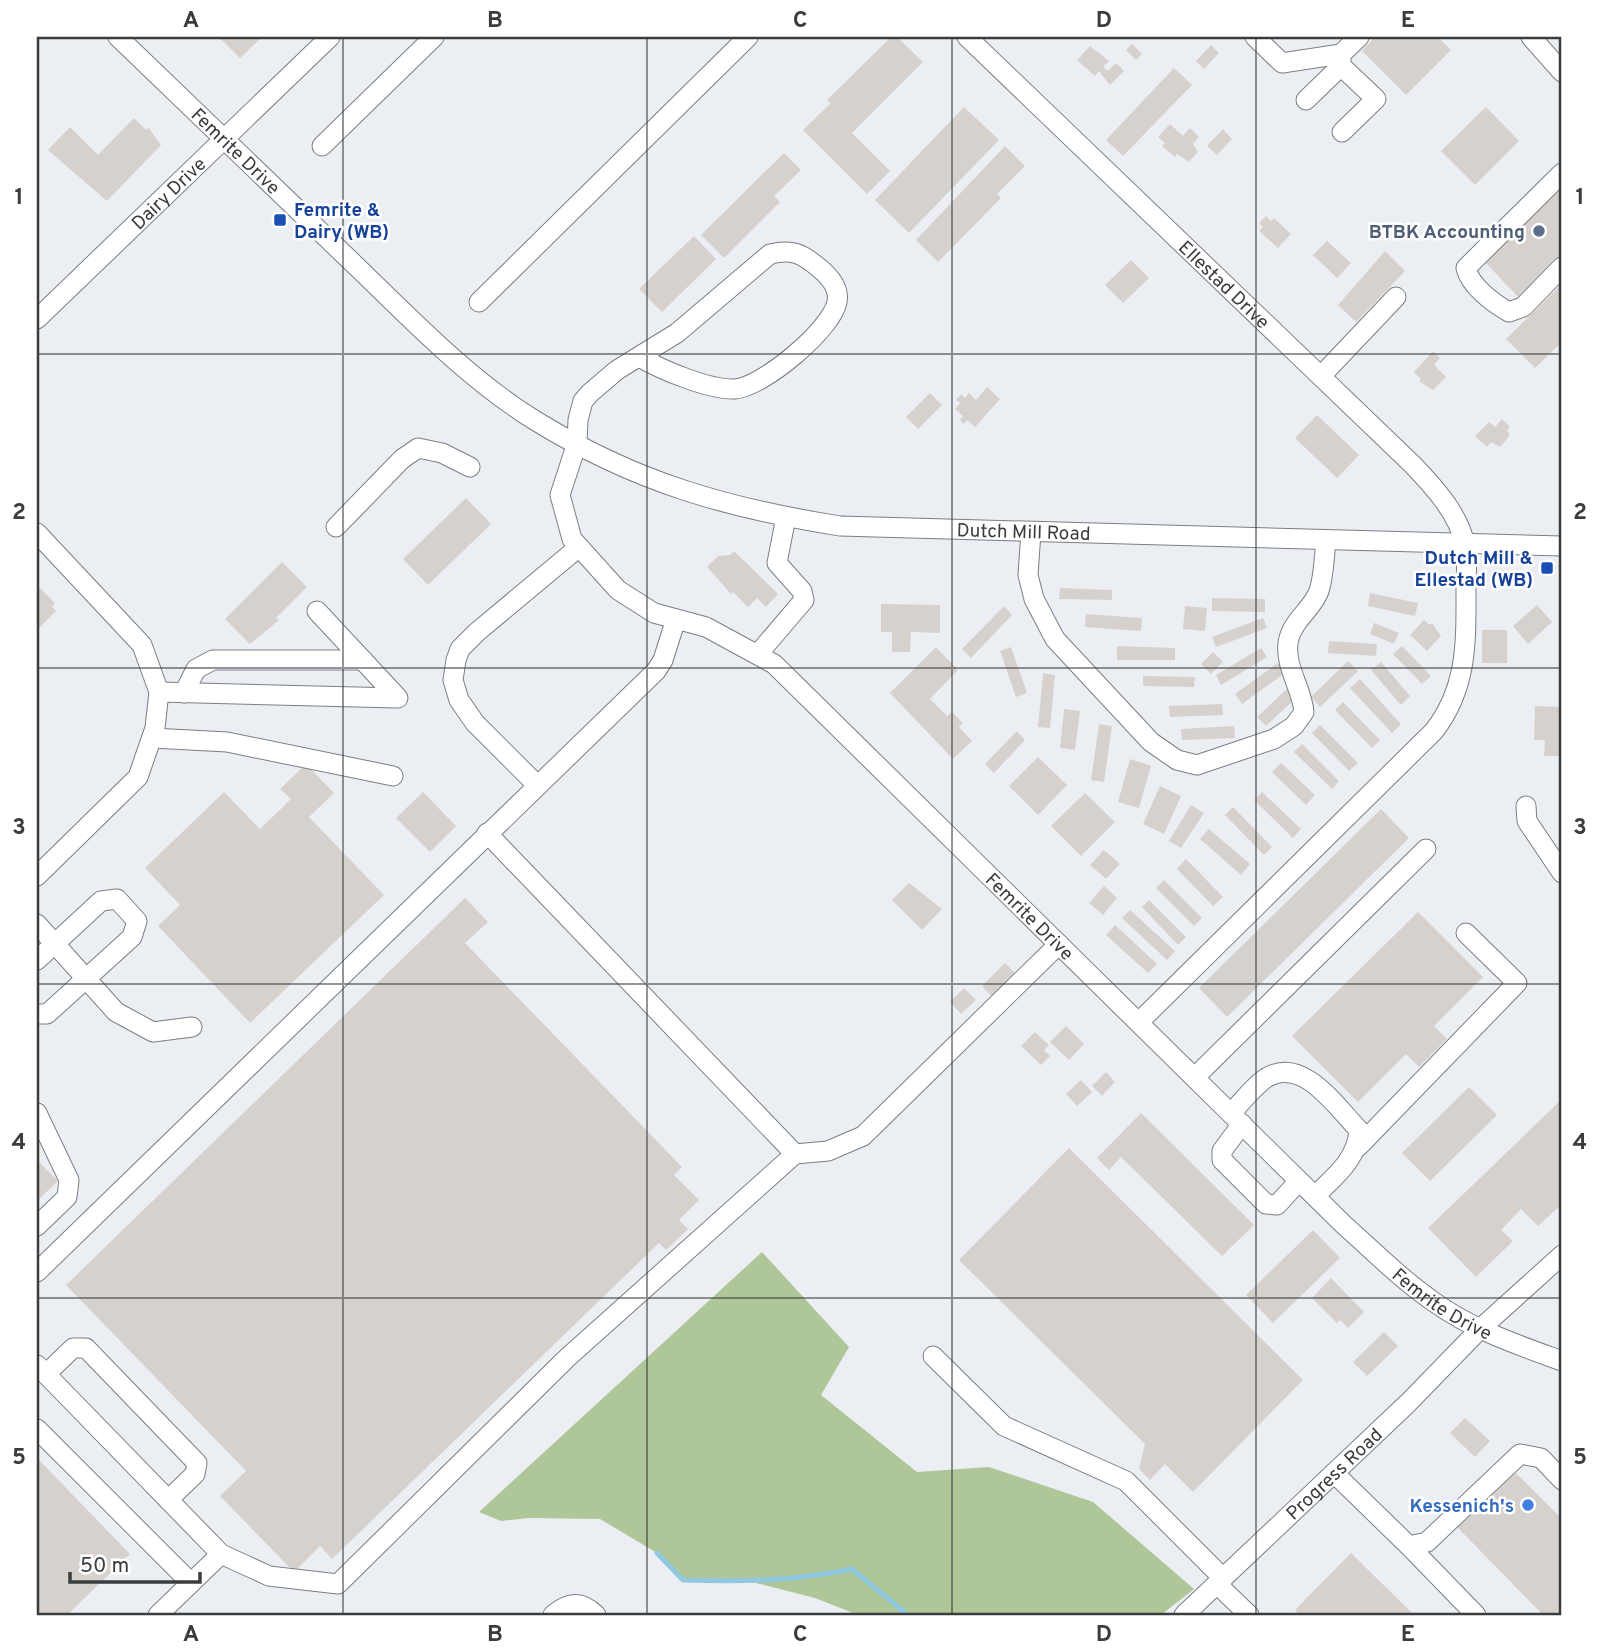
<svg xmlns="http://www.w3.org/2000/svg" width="1599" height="1652" viewBox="0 0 1599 1652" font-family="Overpass,sans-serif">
<rect width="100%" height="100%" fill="#ebeff4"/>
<path fill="#afc698" d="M762,1252L849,1347L821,1395L917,1472L989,1467L1093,1502L1194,1589L1161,1615H858L815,1598L752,1582L683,1580L657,1553L600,1519L529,1518L501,1521L479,1512Z"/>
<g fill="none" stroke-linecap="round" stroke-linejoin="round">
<path stroke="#90c8e0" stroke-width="5" d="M657,1553L683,1580C742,1582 795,1581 852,1569L908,1615"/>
</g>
<g fill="#d7d1ce">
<path d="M219,37H262L240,58Z"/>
<path d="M891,37H897L923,62L852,133L890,171L867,194L803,130L831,103L827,100Z"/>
<path d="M1375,37H1438L1451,50L1406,95L1362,51Z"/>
<path d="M1132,44L1142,54L1136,60L1126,50Z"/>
<path d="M1211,45L1219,53L1204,69L1196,61Z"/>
<path d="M1090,46L1109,61L1103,67L1108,71L1116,63L1124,71L1110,85L1099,71L1095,76L1077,60Z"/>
<path d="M1174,68L1192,85L1123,156L1106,140Z"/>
<path d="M964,107L999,140L909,233L875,200Z"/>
<path d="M1486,107L1519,141L1475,185L1441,151Z"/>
<path d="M134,118L146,130L148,127L161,145L107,201L48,150L70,127L98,155Z"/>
<path d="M1170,124L1183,136L1190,128L1199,137L1193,144L1198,152L1189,162L1177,154L1175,157L1162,146L1165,143L1158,137Z"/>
<path d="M1223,129L1232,139L1217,155L1207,146Z"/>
<path d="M1005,146L1025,166L997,194L1001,198L938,262L916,240Z"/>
<path d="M784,153L801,170L774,196L780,202L724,258L701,235Z"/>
<path d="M1562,188V257L1520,299L1484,261Z"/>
<path d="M1266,216L1271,221L1274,218L1291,234L1278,248L1259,231L1263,227L1259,223Z"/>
<path d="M694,236L716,259L662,312L639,289Z"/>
<path d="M1327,241L1351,263L1337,278L1313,255Z"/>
<path d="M1385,251L1405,271L1356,322L1338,305Z"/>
<path d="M1131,260L1149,278L1123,303L1105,285Z"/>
<path d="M1562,284V342L1535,368L1506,339Z"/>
<path d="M1433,351L1440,358L1434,365L1446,377L1433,390L1419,381L1421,379L1414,372Z"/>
<path d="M987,387L1000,399L975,427L967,420L964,424L960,420L963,416L955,409L960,403L956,400L961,394L965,398L969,393L976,400Z"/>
<path d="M930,393L942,405L918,429L906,417Z"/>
<path d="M1317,415L1359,455L1337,478L1295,438Z"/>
<path d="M1502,419L1510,427L1507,431L1510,434L1507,439L1500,447L1491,442L1487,447L1475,436L1489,422L1495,427Z"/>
<path d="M466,498L491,524L428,585L403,559Z"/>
<path d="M734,551L778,594L766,607L757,598L748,607L733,592L731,594L707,567L718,556L730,555Z"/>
<path d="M282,562L307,587L276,618L279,620L250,644L225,619Z"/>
<path d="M40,588L55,603L52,607L56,611L37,630V591Z"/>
<path d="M1060,588L1112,590V600L1059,599Z"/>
<path d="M1370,593L1418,603L1415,616L1368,606Z"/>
<path d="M1212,598L1265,599V612L1212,611Z"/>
<path d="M881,604L940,605V633L911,632L910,652H892V632H881Z"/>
<path d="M1537,605L1552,622L1528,644L1513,626Z"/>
<path d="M1004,606L1012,615L971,658L962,649Z"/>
<path d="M1185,606L1207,608L1205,631L1183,629Z"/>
<path d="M1086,614L1142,618L1141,631L1085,627Z"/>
<path d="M1263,618L1267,628L1216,647L1212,637Z"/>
<path d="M1424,620L1430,625L1432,623L1441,636L1427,651L1410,635Z"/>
<path d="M1374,623L1399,633L1394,644L1370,634Z"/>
<rect x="1482" y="630" width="25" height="33"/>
<path d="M1329,641L1377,644L1376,656L1328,653Z"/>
<path d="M1117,646L1175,648V660H1117Z"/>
<path d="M1402,646L1431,676L1422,684L1393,654Z"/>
<path d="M936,647L958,670L930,699L947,716L952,712L963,723L959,727L972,741L953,759L890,693Z"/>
<path d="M1011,647L1027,693L1016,697L1000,651Z"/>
<path d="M1261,648L1267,657L1221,685L1216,675Z"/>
<path d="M1213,652L1223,662L1211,674L1201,664Z"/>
<path d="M1348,661L1358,671L1320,707L1311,697Z"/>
<path d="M1381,662L1410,696L1401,705L1371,670Z"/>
<path d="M1278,663L1285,673L1242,704L1235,694Z"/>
<path d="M1043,673L1055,675L1050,728L1038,727Z"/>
<path d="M1143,676L1195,677L1194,687L1143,686Z"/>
<path d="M1360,679L1401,724L1392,733L1350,688Z"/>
<path d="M1290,686L1299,695L1266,726L1257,717Z"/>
<path d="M1343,702L1380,740L1372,748L1335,710Z"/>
<path d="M1222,704L1223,715L1170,717L1169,706Z"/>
<path d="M1535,706L1562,707V756H1544L1545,740H1534Z"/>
<path d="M1064,709L1080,711L1075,750L1060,748Z"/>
<path d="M1099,724L1112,726L1104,782L1091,780Z"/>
<path d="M1320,725L1358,763L1349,771L1312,733Z"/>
<path d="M1234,726L1235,738L1182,740L1181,729Z"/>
<path d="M1017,731L1025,740L994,773L985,764Z"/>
<path d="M1302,744L1339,781L1332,789L1294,752Z"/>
<path d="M1038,757L1067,785L1038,815L1009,786Z"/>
<path d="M1130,759L1151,766L1139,808L1118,802Z"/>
<path d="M1281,763L1315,795L1306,805L1272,772Z"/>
<path d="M306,764L334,793L309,817L384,895L250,1023L158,926L180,905L145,868L224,792L260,829L291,799L280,789Z"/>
<path d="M1160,786L1181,796L1164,834L1143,824Z"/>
<path d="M423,792L456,826L430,852L396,818Z"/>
<path d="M1262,792L1301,829L1293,838L1254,800Z"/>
<path d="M1085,793L1115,822L1081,856L1051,826Z"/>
<path d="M1191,805L1204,813L1181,848L1169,841Z"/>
<path d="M1233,807L1272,847L1264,855L1225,815Z"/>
<path d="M1381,809L1409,838L1227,1017L1199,988Z"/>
<path d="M1209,829L1250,864L1241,875L1200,839Z"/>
<path d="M1104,850L1120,864L1106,879L1090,865Z"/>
<path d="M1186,859L1223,897L1213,906L1177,869Z"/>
<path d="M1164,880L1202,918L1194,926L1156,888Z"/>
<path d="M909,883L942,909L922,930L892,900Z"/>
<path d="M1104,886L1117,898L1103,915L1089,903Z"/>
<path d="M465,898L488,922L465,943L682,1167L674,1175L699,1200L679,1220L688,1229L666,1250L659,1243L332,1559L320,1546L294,1572L220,1496L246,1471L66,1285Z"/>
<path d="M1149,900L1186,937L1178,945L1142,907Z"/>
<path d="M1130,910L1175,951L1167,960L1122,918Z"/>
<path d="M1418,912L1483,977L1434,1026L1447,1039L1419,1067L1406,1054L1358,1102L1292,1036Z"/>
<path d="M1115,925L1157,964L1148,973L1106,935Z"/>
<path d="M1005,963L1018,976L994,999L982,986Z"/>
<path d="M964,988L976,1000L961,1014L950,1002Z"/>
<path d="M1066,1026L1084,1044L1069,1060L1050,1042Z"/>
<path d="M1035,1032L1049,1045L1044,1050L1050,1056L1041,1065L1021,1046Z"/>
<path d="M1106,1072L1115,1082L1102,1096L1092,1086Z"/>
<path d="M1081,1080L1092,1092L1077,1106L1066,1094Z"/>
<path d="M1469,1087L1497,1115L1430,1181L1402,1153Z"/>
<path d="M1562,1099V1204L1538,1226L1521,1209L1501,1230L1513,1241L1476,1277L1428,1228Z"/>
<path d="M1141,1113L1254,1225L1222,1256L1121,1157L1109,1170L1097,1158Z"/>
<path d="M1069,1148L1303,1380L1193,1492L1165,1464L1150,1480L1139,1469L1145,1444L959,1260Z"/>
<path d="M37,1160L58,1181L37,1201Z"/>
<path d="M1313,1230L1340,1258L1273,1323L1246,1295Z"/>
<path d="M1331,1278L1364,1312L1348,1328L1340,1320L1337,1323L1312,1298Z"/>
<path d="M1384,1332L1398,1346L1367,1376L1353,1362Z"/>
<path d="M1465,1418L1490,1441L1475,1457L1450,1433Z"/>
<path d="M37,1458L130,1554L67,1615H37Z"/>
<path d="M1513,1470L1562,1519V1615H1543L1456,1526Z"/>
<path d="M1351,1553L1414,1615H1300L1295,1610Z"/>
</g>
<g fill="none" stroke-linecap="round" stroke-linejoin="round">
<g stroke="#7b7f83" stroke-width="21">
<g id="minor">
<path id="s1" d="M118,37C197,113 276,189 355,265C411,319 469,380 536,421C635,482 726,508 840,526L1562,546"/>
<path id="s2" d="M967,37L1413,465C1434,487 1459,514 1465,545C1468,558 1466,574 1466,588C1466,641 1468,687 1434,731L1139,1022"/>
<path d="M1255,37L1282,63L1341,54"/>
<path d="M1531,37L1562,72"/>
<path d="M1306,100L1341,66"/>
<path d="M1342,132L1376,99L1341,66V54L1359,37"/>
<path d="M322,146L434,37"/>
<path d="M1562,173L1466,268C1470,286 1493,303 1509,312L1523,307L1562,267"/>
<path d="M479,302L748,37"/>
<path id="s3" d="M37,319L330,37"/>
<path id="s4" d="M639,357C662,370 709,390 735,389C763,387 832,329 837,302C840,287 828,275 818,267C801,253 792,249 770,254L677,333L617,370L590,393L583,401L578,420L577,443L560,495L572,539L618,590L654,613L706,627L774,664L1343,1224C1373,1251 1401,1279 1434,1302C1473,1330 1518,1345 1562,1361"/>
<path d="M1321,376L1396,297"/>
<path d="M336,527L402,459L418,448L442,453L470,467"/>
<path d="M1031,532L1028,575L1034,599L1055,639L1151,742L1177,760L1197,765L1274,739L1294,726L1304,712C1302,688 1285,668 1288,643C1291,621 1312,610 1319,591C1324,576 1324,557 1326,541"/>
<path d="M37,533L142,645L159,692L155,728L138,777L37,876"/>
<path d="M758,654L804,600L802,591L777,563L786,517"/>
<path d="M159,692L398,698L317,611"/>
<path d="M184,693L196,669L213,660H363"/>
<path d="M152,738L227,742L393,776"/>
<path d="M536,784L475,723L459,700L453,680L456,660L460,649L477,632L579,547"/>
<path d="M1526,806L1527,821L1562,873"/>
<path d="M37,924L116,1012L153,1032L192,1027"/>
<path d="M37,960L101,901L117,899L137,921L132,937L47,1014H37"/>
<path d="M1195,1077L1426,849"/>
<path d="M37,1113L69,1180L67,1197L37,1226"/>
<path d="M1231,1113C1242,1102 1254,1086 1266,1078C1303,1055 1337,1108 1359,1130C1357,1160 1335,1176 1315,1196"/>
<path d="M1242,1124L1222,1151V1160L1266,1204L1277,1205L1299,1181"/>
<path d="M1358,1147L1517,983L1466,933"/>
<path d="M795,1154L828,1151L863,1136L1059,944"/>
<path d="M37,1272L656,671L663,660L676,619"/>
<path d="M933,1356L1004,1426L1126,1481L1223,1578"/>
<path d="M37,1365L221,1554"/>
<path d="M46,1374L73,1348H86L197,1463L195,1474L168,1500"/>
<path d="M37,1429L191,1583"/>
<path d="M1334,1473L1409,1546L1427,1542L1520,1454L1541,1458L1562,1480"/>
<path d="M1409,1546L1476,1615"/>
<path d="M1217,1584L1249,1615"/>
<path d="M158,1615L221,1554L269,1576L338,1584L567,1358L795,1154L487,833"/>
<path d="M553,1615C568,1602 581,1600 596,1615"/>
<path id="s5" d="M1184,1615L1408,1403L1480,1329L1562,1255"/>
</g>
</g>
<use href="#minor" stroke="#fff" stroke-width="19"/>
</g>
<path fill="none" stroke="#3a3c3e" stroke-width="2" stroke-opacity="0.55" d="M343,37V1615M647,37V1615M952,37V1615M1256,37V1615M37,354H1562M37,668H1562M37,984H1562M37,1298H1562"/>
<g fill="#1a4fb4" stroke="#fff" stroke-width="2.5">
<rect x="273" y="213" width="14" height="14" rx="3.5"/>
<rect x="1540" y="561" width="14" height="14" rx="3.5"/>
</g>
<circle fill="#5c6f8a" stroke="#fff" stroke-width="2.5" cx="1539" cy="231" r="7"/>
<circle fill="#3f7fe0" stroke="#fff" stroke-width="2.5" cx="1528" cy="1505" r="7"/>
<g text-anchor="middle" stroke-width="5" stroke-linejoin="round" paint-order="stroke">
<g font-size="19" fill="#3a3c3e" stroke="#fff">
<text dy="7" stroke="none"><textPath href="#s1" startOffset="164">Femrite Drive</textPath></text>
<text dy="7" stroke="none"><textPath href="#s3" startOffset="182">Dairy Drive</textPath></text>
<text dy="7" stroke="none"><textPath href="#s2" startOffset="357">Ellestad Drive</textPath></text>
<text dy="7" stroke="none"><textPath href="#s1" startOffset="1076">Dutch Mill Road</textPath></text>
<text dy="7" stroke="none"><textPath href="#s4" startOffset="1318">Femrite Drive</textPath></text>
<text dy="7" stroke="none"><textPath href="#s4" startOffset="1885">Femrite Drive</textPath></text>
<text dy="7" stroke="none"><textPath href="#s5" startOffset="206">Progress Road</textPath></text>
</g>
<g font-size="19" font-weight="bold" fill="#164399" stroke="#fff" text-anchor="start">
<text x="294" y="216">Femrite &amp;<tspan x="294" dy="22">Dairy (WB)</tspan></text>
<text x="1533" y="564" text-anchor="end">Dutch Mill &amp;<tspan x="1533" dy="22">Ellestad (WB)</tspan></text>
</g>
<g font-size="19" font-weight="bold" fill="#4e5e75" stroke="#fff" text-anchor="end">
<text x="1525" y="238">BTBK Accounting</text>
</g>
<g font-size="19" font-weight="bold" fill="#366cbe" stroke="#fff" text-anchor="end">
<text x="1514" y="1512">Kessenich's</text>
</g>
</g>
<rect width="1599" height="1652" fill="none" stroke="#ffffff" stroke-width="77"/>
<path d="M70 1572v10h130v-10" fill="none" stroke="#3a3c3e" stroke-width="3.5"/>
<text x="80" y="1572" font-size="21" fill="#3a3c3e" stroke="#ffffff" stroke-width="5" paint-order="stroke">50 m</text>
<rect x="38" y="38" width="1522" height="1576" fill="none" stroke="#3a3c3e" stroke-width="2.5"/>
<g font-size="23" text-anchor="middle" font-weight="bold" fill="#3a3c3e">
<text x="191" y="27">A</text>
<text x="495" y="27">B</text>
<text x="800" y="27">C</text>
<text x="1104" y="27">D</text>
<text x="1408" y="27">E</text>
<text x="19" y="204">1</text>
<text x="1580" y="204">1</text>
<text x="19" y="519">2</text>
<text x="1580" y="519">2</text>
<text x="19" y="834">3</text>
<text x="1580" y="834">3</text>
<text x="19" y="1149">4</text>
<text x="1580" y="1149">4</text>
<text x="19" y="1464">5</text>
<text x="1580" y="1464">5</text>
<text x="191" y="1641">A</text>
<text x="495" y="1641">B</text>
<text x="800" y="1641">C</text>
<text x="1104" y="1641">D</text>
<text x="1408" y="1641">E</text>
</g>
</svg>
